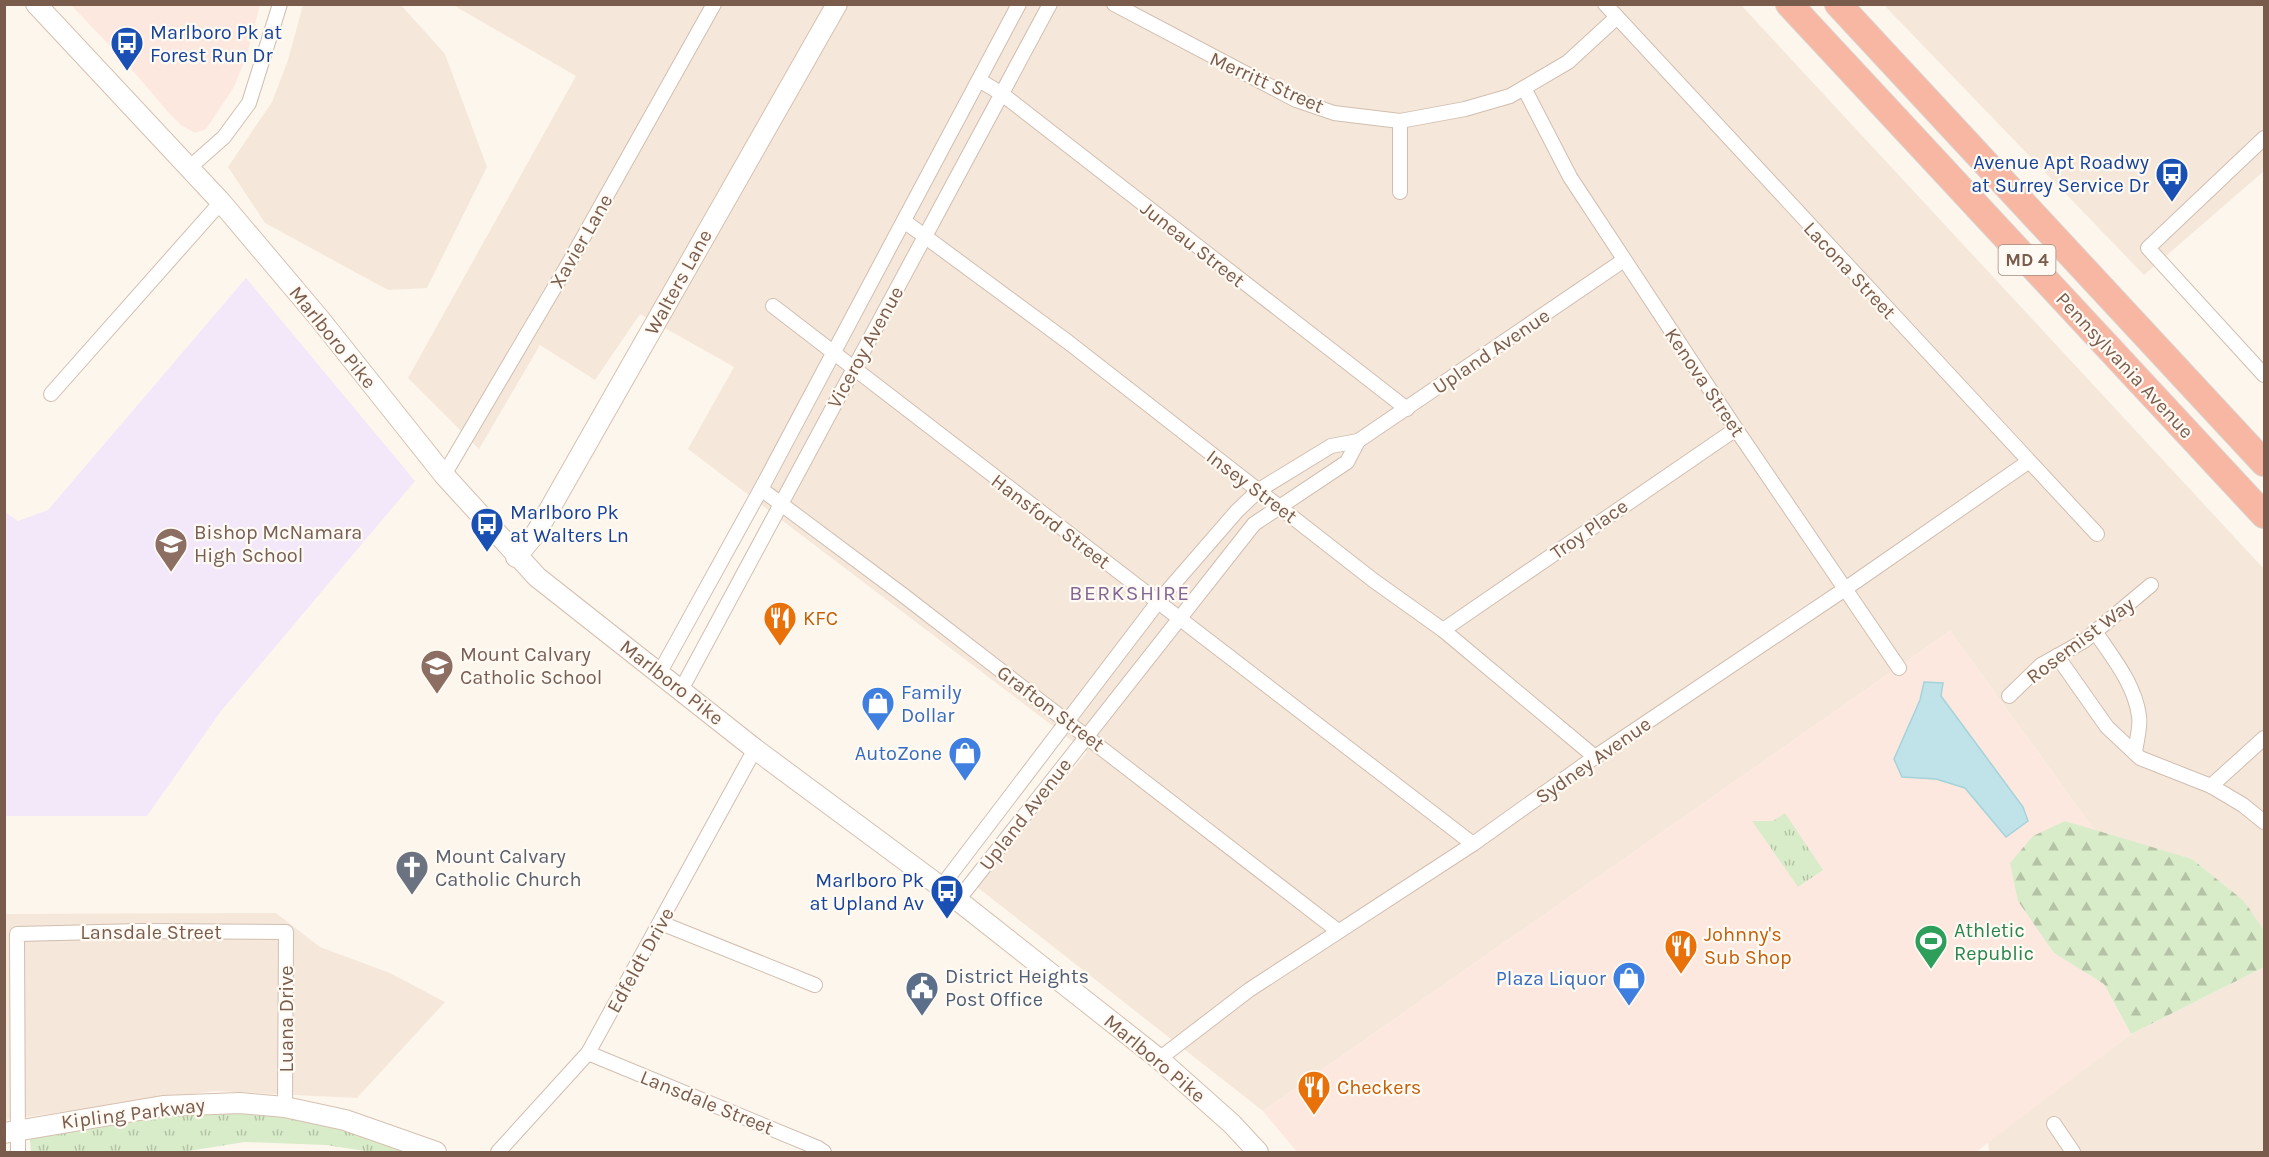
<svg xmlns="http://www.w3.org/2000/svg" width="2269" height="1157" viewBox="0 0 2269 1157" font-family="Karla,sans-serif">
<defs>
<pattern id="grass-tufts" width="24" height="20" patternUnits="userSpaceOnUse" patternTransform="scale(1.5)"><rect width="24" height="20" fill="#d8ecc9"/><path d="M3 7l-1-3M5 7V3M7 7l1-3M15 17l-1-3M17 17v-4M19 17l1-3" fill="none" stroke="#b4c2a5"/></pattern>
<pattern id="forest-firs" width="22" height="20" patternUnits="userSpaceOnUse" patternTransform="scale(1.5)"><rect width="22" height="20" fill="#d8ecc9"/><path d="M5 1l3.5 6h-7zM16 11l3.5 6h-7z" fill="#b4c2a5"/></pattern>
</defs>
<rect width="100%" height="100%" fill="#fdf6ec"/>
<g fill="#f5e8da">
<path d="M400,4L445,54L487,167L427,288L388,290L265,223L228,167L272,102L288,60L303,5Z"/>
<path d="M453,5H1741L2264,569V930L2244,901L2192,859L2095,831L1950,631L1263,1111L977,887L1087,752L688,449L734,367L640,314L595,380L540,345L479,449L408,378L576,76Z"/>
<path d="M1884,5H2264V171L2144,275Z"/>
<path d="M276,913L320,947L390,973L445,1002L357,1098L214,1091L5,1120V914Z"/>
<path d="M2264,967V1152H1989L1988,1141L2131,1034Z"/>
</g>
<g fill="#fde8e0">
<path d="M71,5H260L247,55L234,87L206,129L195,133L181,125L168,112L128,65Z"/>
<path d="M1950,631L2095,831L2065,821L2054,953L2104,984L2131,1034L1976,1152H1297L1263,1111Z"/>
</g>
<path fill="#f3e8fa" d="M246,278L415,481L221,711L147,816H5V512L18,521L48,510Z"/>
<g fill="url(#grass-tufts)">
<path d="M1785,813L1823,870L1798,887L1752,821H1773Z"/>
<path d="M224,1108L334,1120L424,1152H371L326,1145L245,1142L182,1152H31L30,1140L36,1134L95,1122Z"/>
</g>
<path fill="url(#forest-firs)" d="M2065,821L2192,859L2244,901L2264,930V967L2131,1034L2104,984L2054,953L2018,901L2010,863L2033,836Z"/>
<path fill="#bfe3e8" stroke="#a5d3da" stroke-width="1.5" d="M1924,682L1943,683L1941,696L2023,807L2028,821L2006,837L1965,788L1936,779L1902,777L1894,759L1920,700Z"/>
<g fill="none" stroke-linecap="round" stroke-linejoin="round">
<g stroke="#d1beb0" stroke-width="16">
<g id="street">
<path d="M1114,4L1296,100L1334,113L1400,121L1465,109L1510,96L1568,62L1617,17"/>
<path d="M1605,4L2097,534"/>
<path d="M979,80L1002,94L1407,409"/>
<path d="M1524,88L1570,177L1736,429L1899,668"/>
<path d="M2264,138L2148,248L2264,375"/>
<path d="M189,168L224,137L249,103L280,4"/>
<path d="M1400,192V121"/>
<path d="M904,221L1068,342L1373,580L1443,630L1595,757"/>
<path d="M773,306L1473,844"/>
<path d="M51,394L221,202"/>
<path d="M444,475L566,268L714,4"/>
<path d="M761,489L903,595L1338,931"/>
<path d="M1443,630L1736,429"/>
<path d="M2096,633C2113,658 2135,685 2139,716C2141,727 2136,742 2135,753"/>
<path d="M2057,656L2107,727L2140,758L2211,786L2243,805L2264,822"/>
<path d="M660,672L761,489L1019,4"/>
<path d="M681,690L1050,4"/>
<path d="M2009,696L2041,665L2084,641L2151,585"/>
<path d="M2211,786L2264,738"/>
<path d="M941,887L1158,602L1237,511L1259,490L1331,446L1358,441L1624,260"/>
<path d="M958,900L1254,524L1347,462L1358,441"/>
<path d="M661,923L815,985"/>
<path d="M588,1053L818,1148L824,1152"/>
<path d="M1159,1059L1249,990L1473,844L1595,757L1845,589L2028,462"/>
<path d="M2054,1124L2073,1152"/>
<path d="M18,1152L17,934L141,931L286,932L285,1107"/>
<path d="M498,1152L588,1053L755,749"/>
</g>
</g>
<g stroke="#d6c0b0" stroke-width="22">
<g id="secondary">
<path d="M36,4L221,202L319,318L444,475L537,577L755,749L941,887L1159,1059L1232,1124L1258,1152"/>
<path d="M516,557L536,533L837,4"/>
<path d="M4,1133L163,1106L240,1103L285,1107L345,1120L436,1152"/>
</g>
</g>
<g stroke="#dad1cd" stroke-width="28">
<g id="highway">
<path d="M1789,4L2264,515"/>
<path d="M1838,4L2264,463"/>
</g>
</g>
<use href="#street" stroke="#fff" stroke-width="14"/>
<use href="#secondary" stroke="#fff" stroke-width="20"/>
<use href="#highway" stroke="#f7b7a3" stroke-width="26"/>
</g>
<defs>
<g id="bus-pin" transform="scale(1.725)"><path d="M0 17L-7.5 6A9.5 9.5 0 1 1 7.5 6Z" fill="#1a4fb4" stroke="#fffaf3"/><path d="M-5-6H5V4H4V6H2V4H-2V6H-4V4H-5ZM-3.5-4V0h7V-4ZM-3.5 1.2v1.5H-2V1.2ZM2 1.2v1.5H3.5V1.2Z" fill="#fff"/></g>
<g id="school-pin" transform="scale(1.725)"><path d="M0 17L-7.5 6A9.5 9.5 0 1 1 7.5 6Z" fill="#8d6e63" stroke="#fffaf3"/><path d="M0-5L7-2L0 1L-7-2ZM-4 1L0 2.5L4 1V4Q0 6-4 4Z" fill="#fff"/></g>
<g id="restaurant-pin" transform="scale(1.725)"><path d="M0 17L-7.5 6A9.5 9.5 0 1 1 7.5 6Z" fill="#e8710a" stroke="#fffaf3"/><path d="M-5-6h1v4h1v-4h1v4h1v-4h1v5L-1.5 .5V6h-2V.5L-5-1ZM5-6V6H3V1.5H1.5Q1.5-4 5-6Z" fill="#fff"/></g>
<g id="shop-pin" transform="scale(1.725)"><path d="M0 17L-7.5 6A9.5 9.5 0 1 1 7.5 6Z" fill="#3f7fe0" stroke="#fffaf3"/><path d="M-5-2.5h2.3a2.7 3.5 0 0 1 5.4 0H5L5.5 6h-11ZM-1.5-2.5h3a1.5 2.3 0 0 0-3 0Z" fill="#fff"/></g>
<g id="church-pin" transform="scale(1.725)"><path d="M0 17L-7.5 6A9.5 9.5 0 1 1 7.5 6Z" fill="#6b7280" stroke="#fffaf3"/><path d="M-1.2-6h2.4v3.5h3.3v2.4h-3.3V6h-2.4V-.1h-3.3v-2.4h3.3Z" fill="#fff"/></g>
<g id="stadium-pin" transform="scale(1.725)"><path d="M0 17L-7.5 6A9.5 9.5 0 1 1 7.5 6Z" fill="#2e9e5b" stroke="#fffaf3"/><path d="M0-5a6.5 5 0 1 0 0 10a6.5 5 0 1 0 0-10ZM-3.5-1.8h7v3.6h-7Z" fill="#fff"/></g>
<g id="civic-pin" transform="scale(1.725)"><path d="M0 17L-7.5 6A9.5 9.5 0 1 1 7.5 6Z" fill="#5c6f8a" stroke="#fffaf3"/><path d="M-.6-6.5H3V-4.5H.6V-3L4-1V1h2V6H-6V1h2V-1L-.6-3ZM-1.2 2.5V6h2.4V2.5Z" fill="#fff"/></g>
</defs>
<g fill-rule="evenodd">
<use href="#bus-pin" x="127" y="43"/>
<use href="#bus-pin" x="2172" y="174"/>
<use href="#bus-pin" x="487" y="524"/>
<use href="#school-pin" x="171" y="544"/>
<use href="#restaurant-pin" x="780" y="618"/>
<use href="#school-pin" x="437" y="666"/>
<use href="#shop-pin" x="878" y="703"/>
<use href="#shop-pin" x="965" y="753"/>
<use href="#church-pin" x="412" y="867"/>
<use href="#bus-pin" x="947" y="891"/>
<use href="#stadium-pin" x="1931" y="941"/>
<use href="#restaurant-pin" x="1681" y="946"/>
<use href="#shop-pin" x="1629" y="978"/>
<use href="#civic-pin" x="922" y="988"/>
<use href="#restaurant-pin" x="1314" y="1087"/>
</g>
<g text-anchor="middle" stroke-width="4.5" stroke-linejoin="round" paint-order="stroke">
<rect fill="#fffaf3" stroke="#a28b7f" stroke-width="1.5" x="1998.5" y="245" width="57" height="30" rx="4.5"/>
<g font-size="18" font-weight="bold" fill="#7a5c4d">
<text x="2027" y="266">MD 4</text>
</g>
<g font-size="20" fill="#164399" stroke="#fffaf3" text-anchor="start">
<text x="150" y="39">Marlboro Pk at<tspan x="150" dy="23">Forest Run Dr</tspan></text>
<text x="2149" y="169" text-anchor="end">Avenue Apt Roadwy<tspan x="2149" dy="23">at Surrey Service Dr</tspan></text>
<text x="510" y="519">Marlboro Pk<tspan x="510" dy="23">at Walters Ln</tspan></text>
<text x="924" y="887" text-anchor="end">Marlboro Pk<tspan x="924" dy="23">at Upland Av</tspan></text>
</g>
<g font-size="20" fill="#7a5c4d" stroke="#fffaf3">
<text transform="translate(1267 82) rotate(24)" y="7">Merritt Street</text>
<text transform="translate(581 241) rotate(-60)" y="7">Xavier Lane</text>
<text transform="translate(1193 244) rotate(38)" y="7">Juneau Street</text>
<text transform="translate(1850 270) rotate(47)" y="7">Lacona Street</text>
<text transform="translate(678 282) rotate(-61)" y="7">Walters Lane</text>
<text transform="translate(333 337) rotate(51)" y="7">Marlboro Pike</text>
<text transform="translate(865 347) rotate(-61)" y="7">Viceroy Avenue</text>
<text transform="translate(1491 351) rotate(-34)" y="7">Upland Avenue</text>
<text transform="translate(2125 365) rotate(47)" y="7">Pennsylvania Avenue</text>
<text transform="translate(1705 382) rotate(56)" y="7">Kenova Street</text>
<text transform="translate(1252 486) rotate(37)" y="7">Insey Street</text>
<text transform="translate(1051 521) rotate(37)" y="7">Hansford Street</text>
<text transform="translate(1589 529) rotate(-35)" y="7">Troy Place</text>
<text transform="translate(2080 640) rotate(-37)" y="7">Rosemist Way</text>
<text transform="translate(672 682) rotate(38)" y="7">Marlboro Pike</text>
<text transform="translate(1051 708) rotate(37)" y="7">Grafton Street</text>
<text transform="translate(1593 760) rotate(-35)" y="7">Sydney Avenue</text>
<text transform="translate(1025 814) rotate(-52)" y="7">Upland Avenue</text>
<text x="151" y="939">Lansdale Street</text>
<text transform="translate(640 960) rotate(-61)" y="7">Edfeldt Drive</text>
<text transform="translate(286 1019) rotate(-90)" y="7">Luana Drive</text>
<text transform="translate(1155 1058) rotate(40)" y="7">Marlboro Pike</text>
<text transform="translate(707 1102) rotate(22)" y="7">Lansdale Street</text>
<text transform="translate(133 1113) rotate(-7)" y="7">Kipling Parkway</text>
</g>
<g font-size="20" fill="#785e54" stroke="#fffaf3" text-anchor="start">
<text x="194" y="539">Bishop McNamara<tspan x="194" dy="23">High School</tspan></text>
<text x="460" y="661">Mount Calvary<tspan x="460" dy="23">Catholic School</tspan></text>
</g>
<g font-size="20" fill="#c56008" stroke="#fffaf3" text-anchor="start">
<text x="803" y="625">KFC</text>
<text x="1704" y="941">Johnny's<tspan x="1704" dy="23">Sub Shop</tspan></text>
<text x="1337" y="1094">Checkers</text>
</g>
<g font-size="20" fill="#366cbe" stroke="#fffaf3" text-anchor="end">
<text x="901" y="699" text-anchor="start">Family<tspan x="901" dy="23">Dollar</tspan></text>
<text x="942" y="760">AutoZone</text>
<text x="1606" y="985">Plaza Liquor</text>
</g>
<g font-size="20" fill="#5b616d" stroke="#fffaf3" text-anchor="start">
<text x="435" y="863">Mount Calvary<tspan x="435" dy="23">Catholic Church</tspan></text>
</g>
<g font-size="20" fill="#27864d" stroke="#fffaf3" text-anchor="start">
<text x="1954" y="937">Athletic<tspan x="1954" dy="23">Republic</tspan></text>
</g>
<g font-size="20" fill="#4e5e75" stroke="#fffaf3" text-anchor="start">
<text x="945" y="983">District Heights<tspan x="945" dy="23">Post Office</tspan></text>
</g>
<g font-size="21" letter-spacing="1.5" fill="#846695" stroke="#fffaf3">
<text x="1130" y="600">BERKSHIRE</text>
</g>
</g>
<rect width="2269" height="1157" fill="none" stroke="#7a5c4d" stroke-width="12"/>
</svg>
